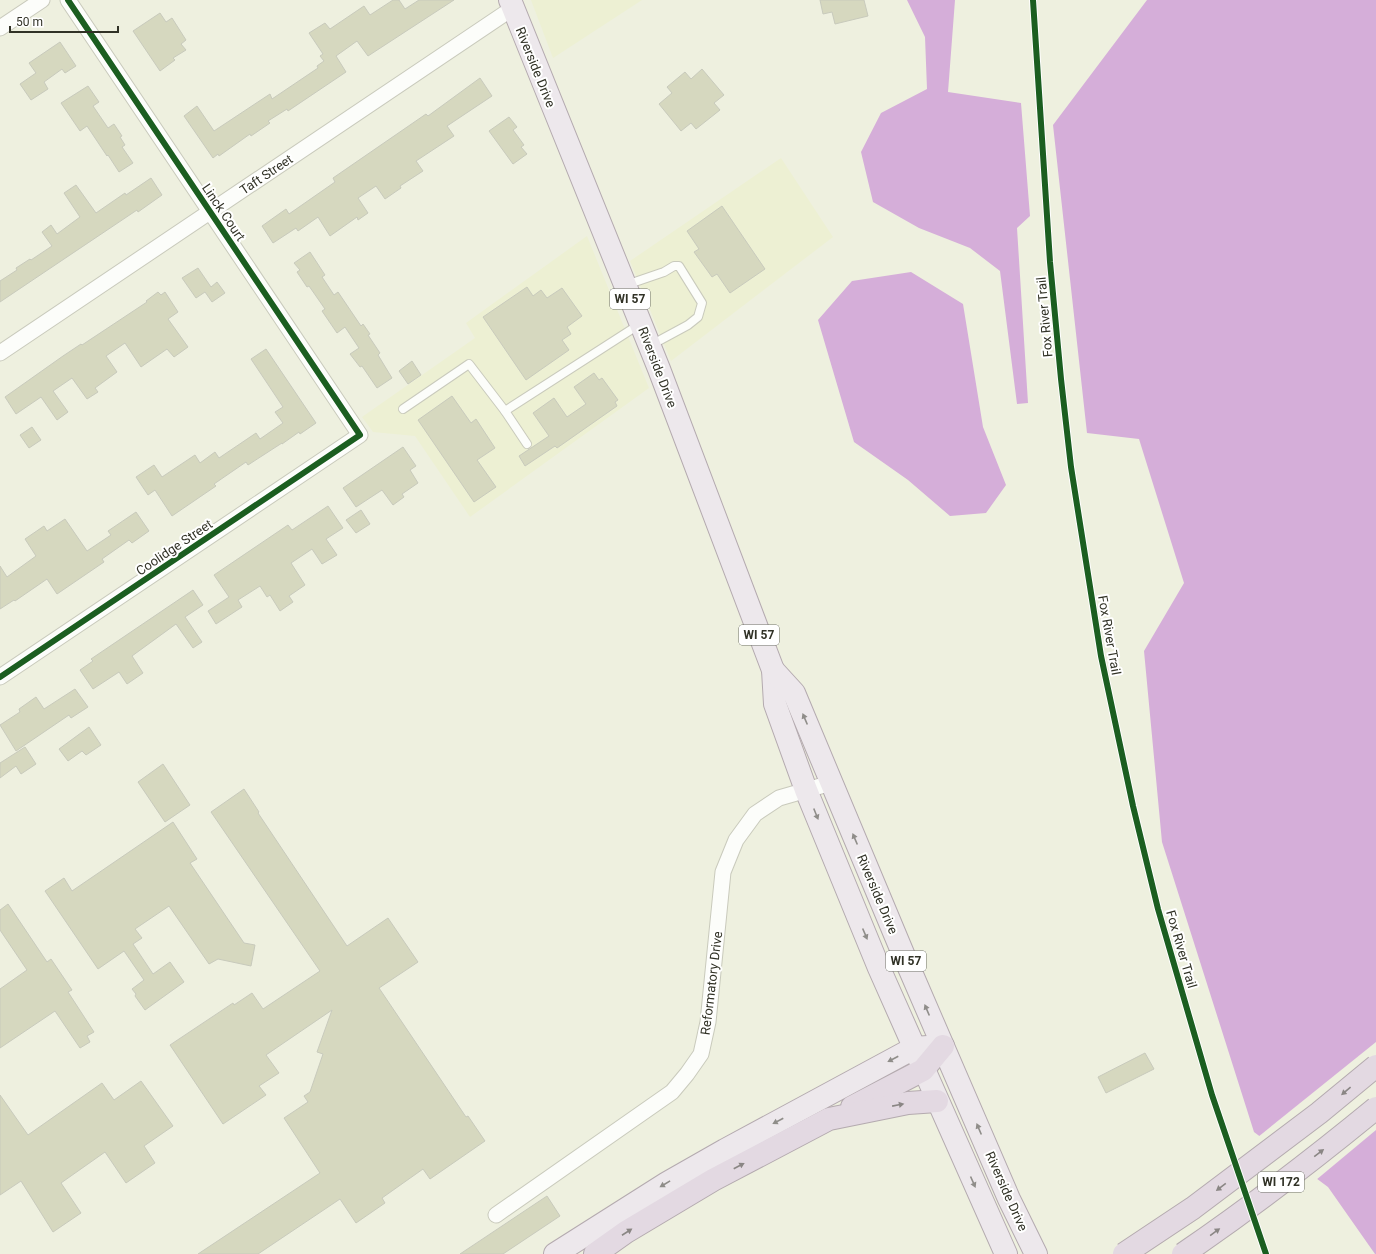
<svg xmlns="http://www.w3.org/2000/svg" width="1376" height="1254" viewBox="0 0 1376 1254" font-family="Roboto,sans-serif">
<rect width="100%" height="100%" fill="#eef0df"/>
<g fill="#edf0d3">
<path d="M531,0H642L553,58Z"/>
<path d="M781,158L833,237L671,361L630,261Z"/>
<path d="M587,236L649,388L470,517L415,436L373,432L362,417L475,338L466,323Z"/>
</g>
<g fill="#d5aed9">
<path d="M907,0H955L948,92L1021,103L1030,216L1017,228L1028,403L1017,404L1000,271L970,248L919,228L873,202L861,152L881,113L927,89L925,37Z"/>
<path d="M1147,0H1376V1254H1375L1328,1187L1254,1132L1162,842L1144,651L1184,583L1139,439L1087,433L1053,125Z"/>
<path d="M911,272L963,304L983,427L1006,485L986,513L950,516L908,480L854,442L818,320L852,281Z"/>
</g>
<path fill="#eef0df" d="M1376,1042V1130L1316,1180L1258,1137Z"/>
<g fill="#d6d8bf" stroke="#c8cabc">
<path d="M393,0H399L405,9L419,0H454L368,56L357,41L336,56L346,72L288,111L287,109L268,121L270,123L251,136L250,134L219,156L218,154L213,158L184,116L197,106L214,131L270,94L272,99L318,68L317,66L324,61L320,56L323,54L309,33L325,23L330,29L364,6L370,15Z"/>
<path d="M820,0H864L868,16L835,24L832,12L823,14Z"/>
<path d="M160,13L166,22L172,18L186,40L181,44L186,50L173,58L175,60L160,71L133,31Z"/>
<path d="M60,42L76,66L65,73L62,69L44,82L48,89L31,100L20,84L36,73L29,63Z"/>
<path d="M702,69L724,95L714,103L720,110L696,129L691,123L681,131L659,104L672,93L667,87L685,72L691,79Z"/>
<path d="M480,78L492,96L447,126L454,136L416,161L423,171L400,186L401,188L385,199L376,186L358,198L368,213L358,220L357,217L330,236L318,217L298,231L296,228L273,243L262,226L286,209L289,214L335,182L333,178L426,114L428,116Z"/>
<path d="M88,86L99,102L93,106L108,128L114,124L122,136L120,137L125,145L122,147L133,163L119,172L108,155L107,156L87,126L80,131L61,103Z"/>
<path d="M509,117L517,127L513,130L524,145L521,147L527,154L513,164L489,131Z"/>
<path d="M151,178L162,195L138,212L137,210L0,302V281L17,270L16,268L30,259L31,260L52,246L42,232L51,225L57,234L80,217L64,193L76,185L96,213L125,193L126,195Z"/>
<path d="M722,206L765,269L730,293L717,274L712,277L694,252L699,249L687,231Z"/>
<path d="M310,252L325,275L322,277L334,295L338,292L361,326L363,324L370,334L368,335L380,353L378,355L392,378L377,388L362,366L360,367L350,354L359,348L345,327L337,333L322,311L325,309L309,286L307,287L297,272L300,270L294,263Z"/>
<path d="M198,268L211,287L217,282L225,293L212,302L205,292L196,298L182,278Z"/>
<path d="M527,287L533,296L541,290L547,298L562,288L582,316L567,327L571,334L562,340L569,350L526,380L483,317Z"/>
<path d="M158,292L161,295L165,292L178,312L168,319L188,347L174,357L167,349L141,367L125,343L106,356L117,372L95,388L98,392L87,399L72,378L53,391L68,412L57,420L41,397L16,414L5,397L63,356L81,344L82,345L147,302L146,301Z"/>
<path d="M266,349L316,423L300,434L299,432L282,444V443L248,465L246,462L214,484L216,486L172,516L155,490L148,495L136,477L154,465L162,477L195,455L200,463L215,452L219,458L256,433L260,439L283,423L275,412L283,407L251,359Z"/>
<path d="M412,361L421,375L408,384L399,371Z"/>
<path d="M594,373L599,380L602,378L618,400L615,402L617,406L557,448L555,446L525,466L519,456L549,436L533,413L554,398L567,417L586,404L574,387Z"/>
<path d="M452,396L471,423L476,419L495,448L477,460L496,487L474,502L418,420Z"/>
<path d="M32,427L41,440L29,448L20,435Z"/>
<path d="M403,447L416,466L410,470L418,483L402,494L404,497L393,505L382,490L356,507L343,488Z"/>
<path d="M328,506L343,528L326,539L337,555L322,564L312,549L291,563L305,585L289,596L293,602L280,611L270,595L267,597L260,586L238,600L242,607L216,624L208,611L229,597L214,575L288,525L292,530Z"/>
<path d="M361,510L370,524L356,533L346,520Z"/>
<path d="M136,512L149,531L132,543L129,540L102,559L104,562L57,594L47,579L15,601L14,600L0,609V566L7,577L36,556L25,539L44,526L47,531L65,519L87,551L111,535L108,531Z"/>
<path d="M193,590L203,605L185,617L202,642L193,648L176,624L132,656L143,673L127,684L119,672L93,689L80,670L93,661L91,659Z"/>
<path d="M75,689L88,707L71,718L69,715L16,751L0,725L20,712L19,709L36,697L44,709Z"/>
<path d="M89,727L101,745L86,755L82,751L68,761L59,749Z"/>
<path d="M25,747L36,764L21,774L16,766L0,778V763Z"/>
<path d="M163,764L190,805L165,822L138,782Z"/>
<path d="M244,789L259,812L258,813L347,946L388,918L418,962L379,988L466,1117L468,1116L485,1141L430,1179L423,1169L382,1198L385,1203L356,1223L340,1199L258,1254H198L320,1173L284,1118L308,1102L304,1096L310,1092L323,1054L317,1052L332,1010L266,1055L279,1073L259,1086L266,1095L223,1124L170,1045L233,1003L234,1005L252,993L263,1009L320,971L211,812Z"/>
<path d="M173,822L197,859L190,863L244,943L255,945L251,966L218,959L209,964L169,906L135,929L142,938L133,944L153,974L170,962L184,982L145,1010L135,996L136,994L132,989L144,980L124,951L98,969L45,891L64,878L72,891Z"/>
<path d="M8,904L47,962L51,959L72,990L68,992L94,1032L87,1036L90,1042L80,1048L55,1011L0,1048V989L27,970L0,930V910Z"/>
<path d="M1145,1053L1154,1069L1106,1093L1098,1077Z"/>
<path d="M141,1081L173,1126L144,1146L155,1163L126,1183L105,1152L61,1183L81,1213L53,1232L21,1181L0,1195V1095L28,1135L102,1083L114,1100Z"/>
<path d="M547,1196L560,1216L503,1254H460Z"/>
</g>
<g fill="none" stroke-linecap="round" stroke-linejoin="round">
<g stroke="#c9cabc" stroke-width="10">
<g id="service">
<path d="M626,285L664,272L674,266H679L702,303L698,317L688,325L651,345"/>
<path d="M403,409L469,364L505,411L527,444"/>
<path d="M505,411L640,324"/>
</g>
</g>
<g stroke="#c9cabc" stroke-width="17">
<g id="minor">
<path d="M0,28L42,0"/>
<path d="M0,353L513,8"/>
<path d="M0,677L360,435L68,0"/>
<path d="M496,1215L672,1092L687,1074L701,1054L708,1022L723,872L736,840L755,814L779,798L831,783"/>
</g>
</g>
<g stroke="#b4aaaf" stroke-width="24">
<g id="primary">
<path d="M510,0L659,369L773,670L775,704L806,790L879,968L1006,1254"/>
<path d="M773,670L794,693L904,956L1009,1199L1036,1254"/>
<path d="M555,1254L667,1183L725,1150L914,1048L928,1047"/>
</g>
</g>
<g stroke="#b4aaaf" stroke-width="24">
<g id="motorway">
<path d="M852,1107L923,1070L943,1046"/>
<path d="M595,1254L626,1232L713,1180L829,1119L908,1103L937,1101"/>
</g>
</g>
<g stroke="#e0e2dc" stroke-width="2.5" stroke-dasharray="3 2" stroke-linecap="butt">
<path d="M1033,0L1050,262L1061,379L1071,467L1101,656L1133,806L1158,909L1212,1095L1233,1157"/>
<path d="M1256,1224L1266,1254"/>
</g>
<use href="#service" stroke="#fcfdfa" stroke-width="8"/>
<use href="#minor" stroke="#fcfdfa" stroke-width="15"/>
<use href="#primary" stroke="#ede8ec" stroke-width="22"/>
<use href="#motorway" stroke="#e3d9e2" stroke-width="22"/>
<g stroke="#b4aaaf" stroke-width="24" stroke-linecap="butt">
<g id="motorway-bridge">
<path d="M1124,1254L1193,1208L1319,1113L1376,1066"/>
<path d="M1183,1254C1250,1208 1314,1159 1376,1108"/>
</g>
</g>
<use href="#motorway-bridge" stroke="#e3d9e2" stroke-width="22"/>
<g stroke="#fff" stroke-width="8">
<g id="cycleway">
<path d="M1033,0L1050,262L1061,379L1071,467L1101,656L1133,806L1158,909L1212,1095L1266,1254"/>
<path d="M0,677L360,435L68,0"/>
</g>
</g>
<use href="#cycleway" stroke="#1b5e20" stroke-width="6"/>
</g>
<defs><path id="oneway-solid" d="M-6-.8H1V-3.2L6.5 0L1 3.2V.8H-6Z"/></defs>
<g fill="#8f8d89">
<use href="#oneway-solid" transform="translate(805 719) rotate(-113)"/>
<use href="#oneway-solid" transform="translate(816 814) rotate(68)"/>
<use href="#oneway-solid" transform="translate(855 839) rotate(-113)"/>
<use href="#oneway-solid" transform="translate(865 934) rotate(67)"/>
<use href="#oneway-solid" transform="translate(927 1010) rotate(-113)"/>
<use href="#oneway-solid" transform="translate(893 1059) rotate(152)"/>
<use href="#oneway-solid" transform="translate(778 1121) rotate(152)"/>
<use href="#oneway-solid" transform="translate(979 1129) rotate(-113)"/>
<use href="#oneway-solid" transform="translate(973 1182) rotate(66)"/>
<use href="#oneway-solid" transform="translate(665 1184) rotate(149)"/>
</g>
<g fill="#8a8684">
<use href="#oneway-solid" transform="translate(1346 1091) rotate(140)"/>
<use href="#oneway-solid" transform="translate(898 1105) rotate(-11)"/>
<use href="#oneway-solid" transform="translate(1319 1153) rotate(-37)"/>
<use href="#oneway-solid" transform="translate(739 1166) rotate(-28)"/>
<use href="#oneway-solid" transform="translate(1221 1187) rotate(143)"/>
<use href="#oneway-solid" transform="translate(627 1232) rotate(-33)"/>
<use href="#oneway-solid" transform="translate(1215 1232) rotate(-36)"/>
</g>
<g text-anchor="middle" stroke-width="4" stroke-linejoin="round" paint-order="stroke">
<g fill="#fff" stroke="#6f7067" stroke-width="1">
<rect x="610" y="289" width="40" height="20" rx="3"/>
<rect x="739" y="625" width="40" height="20" rx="3"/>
<rect x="886" y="951" width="40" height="20" rx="3"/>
<rect x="1258" y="1172" width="46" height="20" rx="3"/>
</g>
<g font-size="12" font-weight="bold" fill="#313226">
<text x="630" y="303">WI 57</text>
<text x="759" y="639">WI 57</text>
<text x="906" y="965">WI 57</text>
<text x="1281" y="1186">WI 172</text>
</g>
<g font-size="13" fill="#313226" stroke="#fff">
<text transform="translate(536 67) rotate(68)" y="5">Riverside Drive</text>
<text transform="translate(266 174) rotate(-34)" y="5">Taft Street</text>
<text transform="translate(224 212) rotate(56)" y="5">Linck Court</text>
<text transform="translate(1044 317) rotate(-95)" y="5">Fox River Trail</text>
<text transform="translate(658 367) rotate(69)" y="5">Riverside Drive</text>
<text transform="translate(174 547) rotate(-34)" y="5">Coolidge Street</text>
<text transform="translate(1110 635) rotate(80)" y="5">Fox River Trail</text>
<text transform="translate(878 894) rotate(67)" y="5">Riverside Drive</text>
<text transform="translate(1182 949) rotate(74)" y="5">Fox River Trail</text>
<text transform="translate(711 983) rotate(-83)" y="5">Reformatory Drive</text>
<text transform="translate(1007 1191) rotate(66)" y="5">Riverside Drive</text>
</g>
</g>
<path d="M10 26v6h108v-6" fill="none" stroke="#313226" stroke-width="2"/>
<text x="16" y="26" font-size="12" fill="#313226" stroke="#ffffff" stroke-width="3" paint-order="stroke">50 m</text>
</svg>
